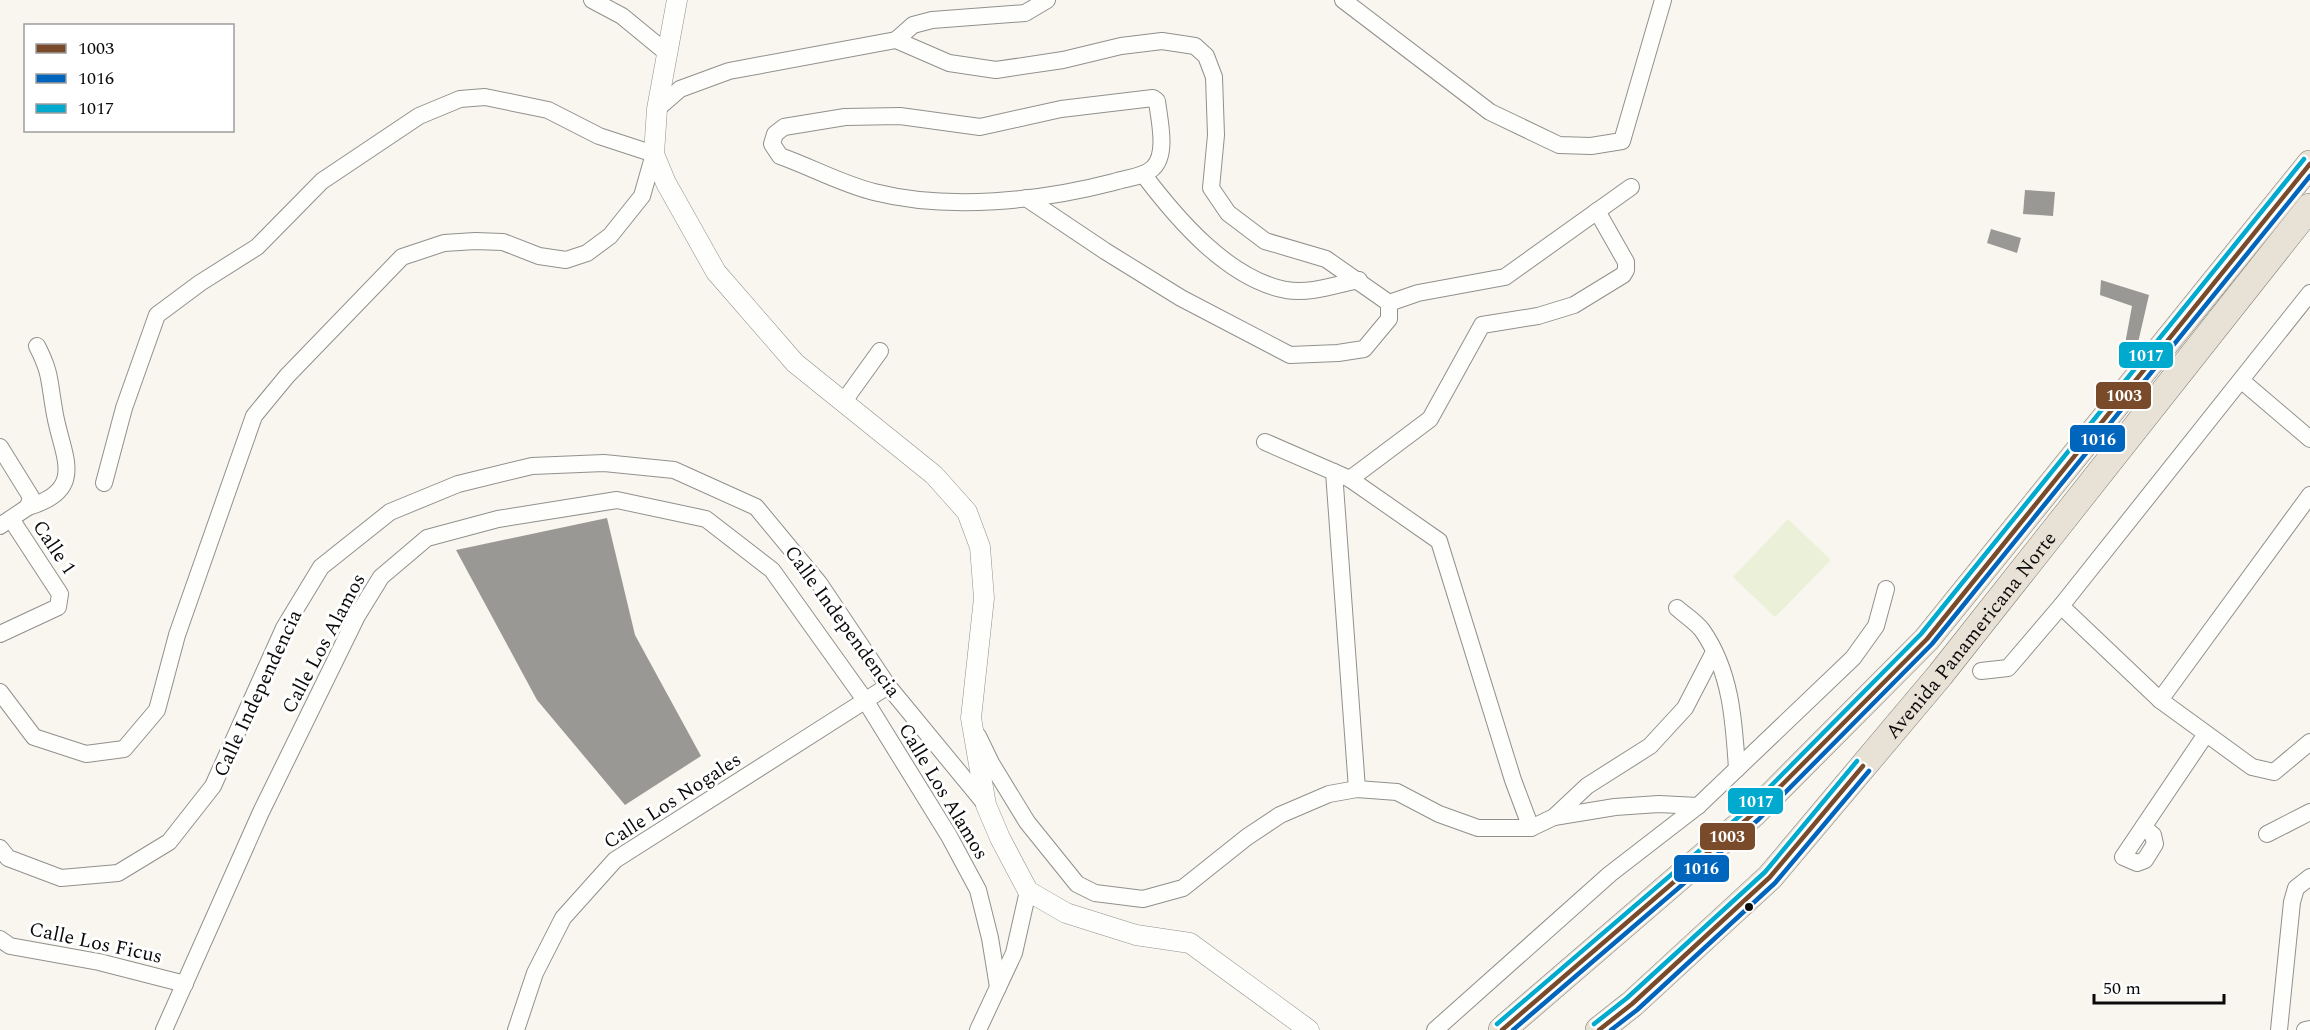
<svg xmlns="http://www.w3.org/2000/svg" width="2310" height="1030" viewBox="0 0 2310 1030" font-family="Spectral,serif">
<rect width="100%" height="100%" fill="#f8f6ee"/>
<path fill="#ebf0d9" d="M1788,519L1831,560L1775,617L1733,577Z"/>
<g fill="#9a9894">
<path d="M2025,190L2055,192L2053,216L2023,214Z"/>
<path d="M1991,229L2021,238L2017,253L1987,243Z"/>
<path d="M2101,280L2149,295L2137,347L2125,344L2132,306L2100,295Z"/>
<path d="M607,518L635,635L701,756L625,805L537,700L456,550Z"/>
</g>
<g fill="none" stroke-linecap="round" stroke-linejoin="round">
<g stroke="#91908d" stroke-width="18">
<g id="minor">
<path d="M592,0L622,16L667,53"/>
<path d="M1343,0L1490,112L1559,145L1591,146L1622,141L1663,0"/>
<path d="M896,40L913,25L932,20L1025,13L1047,0"/>
<path d="M1153,98L1157,101C1159,119 1168,154 1153,168C1144,177 1126,178 1114,182C1041,201 949,211 874,192C842,184 811,167 780,156L772,144L775,134L784,127L845,117L900,116L980,127L1061,109Z"/>
<path d="M657,109L680,89L729,71L896,40L949,63L996,70L1063,60L1121,46L1162,41L1195,46L1206,56L1214,77L1216,135L1211,188L1228,213L1265,241L1326,259L1389,303V319L1364,349L1338,353L1290,355L1181,298L1105,251L1026,198"/>
<path d="M1143,174C1177,219 1228,279 1286,290C1310,294 1335,285 1359,280"/>
<path d="M1389,303L1418,293L1505,277L1631,187"/>
<path d="M2242,381L2310,439"/>
<path d="M844,401L880,351"/>
<path d="M1265,442L1350,479L1439,541L1513,780L1531,828"/>
<path d="M0,447L31,497L28,507L0,526"/>
<path d="M1334,472L1357,789"/>
<path d="M1350,479L1430,419L1482,325L1538,316L1574,305L1623,275L1626,270V262L1597,211"/>
<path d="M28,507C90,489 60,453 54,409C49,381 51,373 37,346"/>
<path d="M2061,606L2160,700L2252,767L2274,772L2310,742"/>
<path d="M1677,608C1685,615 1696,622 1702,630C1731,671 1734,721 1737,769"/>
<path d="M0,634L58,607L60,594L11,519"/>
<path d="M1981,671L2008,668L2061,606L2310,293"/>
<path d="M0,692L34,737L86,754L124,749L157,710L177,635L254,416L287,376L402,257L444,243L475,241L503,242L539,256L566,260L587,253L610,236L642,196L654,154L599,136L548,110L485,97L460,99L419,116L322,181L257,247L200,283L157,315L124,408L104,483"/>
<path d="M2160,700L2310,495"/>
<path d="M978,736L991,763L1027,822L1077,884L1095,893L1143,899L1183,888L1247,837L1280,815L1329,794L1357,789L1397,792L1439,814L1478,828H1531L1554,817L1615,807L1659,804L1698,806"/>
<path d="M1554,817L1587,786L1650,746L1685,708L1713,654"/>
<path d="M2143,827L2153,835L2155,844L2145,860L2137,863L2123,857L2206,734"/>
<path d="M2267,834L2310,812"/>
<path d="M0,848L8,858L61,878L118,873L169,842L213,786L284,628L321,567L390,512L458,484L532,466L604,463L674,470L756,507L819,583L888,686L986,805"/>
<path d="M0,939L10,946L99,962L185,984"/>
<path d="M164,1030L261,812L357,616L381,577L427,538L498,519L617,500L706,519L772,570L865,700L949,836L978,890L990,938L998,987"/>
<path d="M516,1030L535,973L563,918L615,860L888,686"/>
<path d="M978,1030L1014,953L1028,891"/>
<path d="M1435,1030L1610,874L1698,806L1853,658L1876,626L1886,589"/>
<path d="M2279,1030L2292,902L2296,888L2310,877"/>
<path d="M2305,1030L2310,1029"/>
</g>
</g>
<g stroke="#91908d" stroke-width="21">
<path id="tertiary" d="M677,0L657,109L654,154L666,183L716,272L795,363L934,475L967,512L980,547L984,598L971,718L986,805L1000,838L1028,891L1066,913L1136,935L1190,943L1309,1030"/>
</g>
<g stroke="#7e7e7a" stroke-width="28">
<g id="trunk">
<path d="M1502,1030L1754,813L1927,639L2310,164"/>
<path id="s1" d="M1599,1030L1632,1004L1770,877L1940,675L2310,207"/>
</g>
</g>
<use href="#minor" stroke="#fefefc" stroke-width="16"/>
<use href="#tertiary" stroke="#fefefc" stroke-width="20"/>
<use href="#trunk" stroke="#e8e1d6" stroke-width="27"/>
<g stroke="#fff" stroke-width="9">
<g id="bus-1">
<path d="M1502,1030L1754,813L1927,639L2310,164"/>
<path d="M1599,1030L1632,1004L1770,877L1863,766"/>
</g>
</g>
<g stroke="#fff" stroke-width="9">
<g id="bus-2">
<path d="M1513,1030L1759,819L1932,644L2310,176"/>
<path d="M1611,1030L1637,1010L1775,883L1869,771"/>
</g>
</g>
<g stroke="#fff" stroke-width="9">
<g id="bus-3">
<path d="M1497,1024L1749,808L1921,634L2304,159"/>
<path d="M1594,1024L1627,998L1765,872L1857,761"/>
</g>
</g>
<use href="#bus-1" stroke="#7a4b2a" stroke-width="4.5"/>
<use href="#bus-2" stroke="#0065bd" stroke-width="4.5"/>
<use href="#bus-3" stroke="#00a9ce" stroke-width="4.5"/>
</g>
<circle fill="#0a0a0a" stroke="#fff" stroke-width="2" cx="1749" cy="907" r="5"/>
<g text-anchor="middle" stroke-width="6" stroke-linejoin="round" paint-order="stroke">
<g font-size="20" fill="#0a0a0a" stroke="#fff">
<text transform="translate(55 547) rotate(56)" y="7">Calle 1</text>
<text transform="translate(843 621) rotate(54)" y="7">Calle Independencia</text>
<text dy="7" stroke="none"><textPath href="#s1" startOffset="544">Avenida Panamericana Norte</textPath></text>
<text transform="translate(323 643) rotate(-62)" y="7">Calle Los Alamos</text>
<text transform="translate(257 693) rotate(-65)" y="7">Calle Independencia</text>
<text transform="translate(944 791) rotate(59)" y="7">Calle Los Alamos</text>
<text transform="translate(672 800) rotate(-33)" y="7">Calle Los Nogales</text>
<text transform="translate(96 942) rotate(12)" y="7">Calle Los Ficus</text>
</g>
</g>
<g stroke="#fff" stroke-width="2">
<rect x="2118" y="341" width="56" height="28" rx="6" fill="#00a9ce"/>
<rect x="2095" y="381" width="57" height="29" rx="6" fill="#7a4b2a"/>
<rect x="2069" y="424" width="57" height="29" rx="6" fill="#0065bd"/>
<rect x="1727" y="787" width="57" height="28" rx="6" fill="#00a9ce"/>
<rect x="1699" y="822" width="57" height="29" rx="6" fill="#7a4b2a"/>
<rect x="1673" y="854" width="57" height="29" rx="6" fill="#0065bd"/>
</g>
<g font-size="16" text-anchor="middle" font-weight="bold" fill="#fff">
<text x="2146" y="361">1017</text>
<text x="2124" y="401">1003</text>
<text x="2098" y="445">1016</text>
<text x="1756" y="807">1017</text>
<text x="1727" y="842">1003</text>
<text x="1701" y="874">1016</text>
</g>
<rect x="24" y="24" width="210" height="108" fill="#ffffff" stroke="#9d9d9d" stroke-width="1.5"/>
<rect x="36" y="44" width="30" height="9" fill="#7a4b2a" stroke="#9d9d9d" stroke-width="1.5"/>
<text x="78" y="54" font-size="18" fill="#0a0a0a">1003</text>
<rect x="36" y="74" width="30" height="9" fill="#0065bd" stroke="#9d9d9d" stroke-width="1.5"/>
<text x="78" y="84" font-size="18" fill="#0a0a0a">1016</text>
<rect x="36" y="104" width="30" height="9" fill="#00a9ce" stroke="#9d9d9d" stroke-width="1.5"/>
<text x="78" y="114" font-size="18" fill="#0a0a0a">1017</text>
<path d="M2094 994v9h130v-9" fill="none" stroke="#0a0a0a" stroke-width="3"/>
<text x="2103" y="994" font-size="18" fill="#0a0a0a" stroke="#ffffff" stroke-width="4.5" paint-order="stroke">50 m</text>
</svg>
